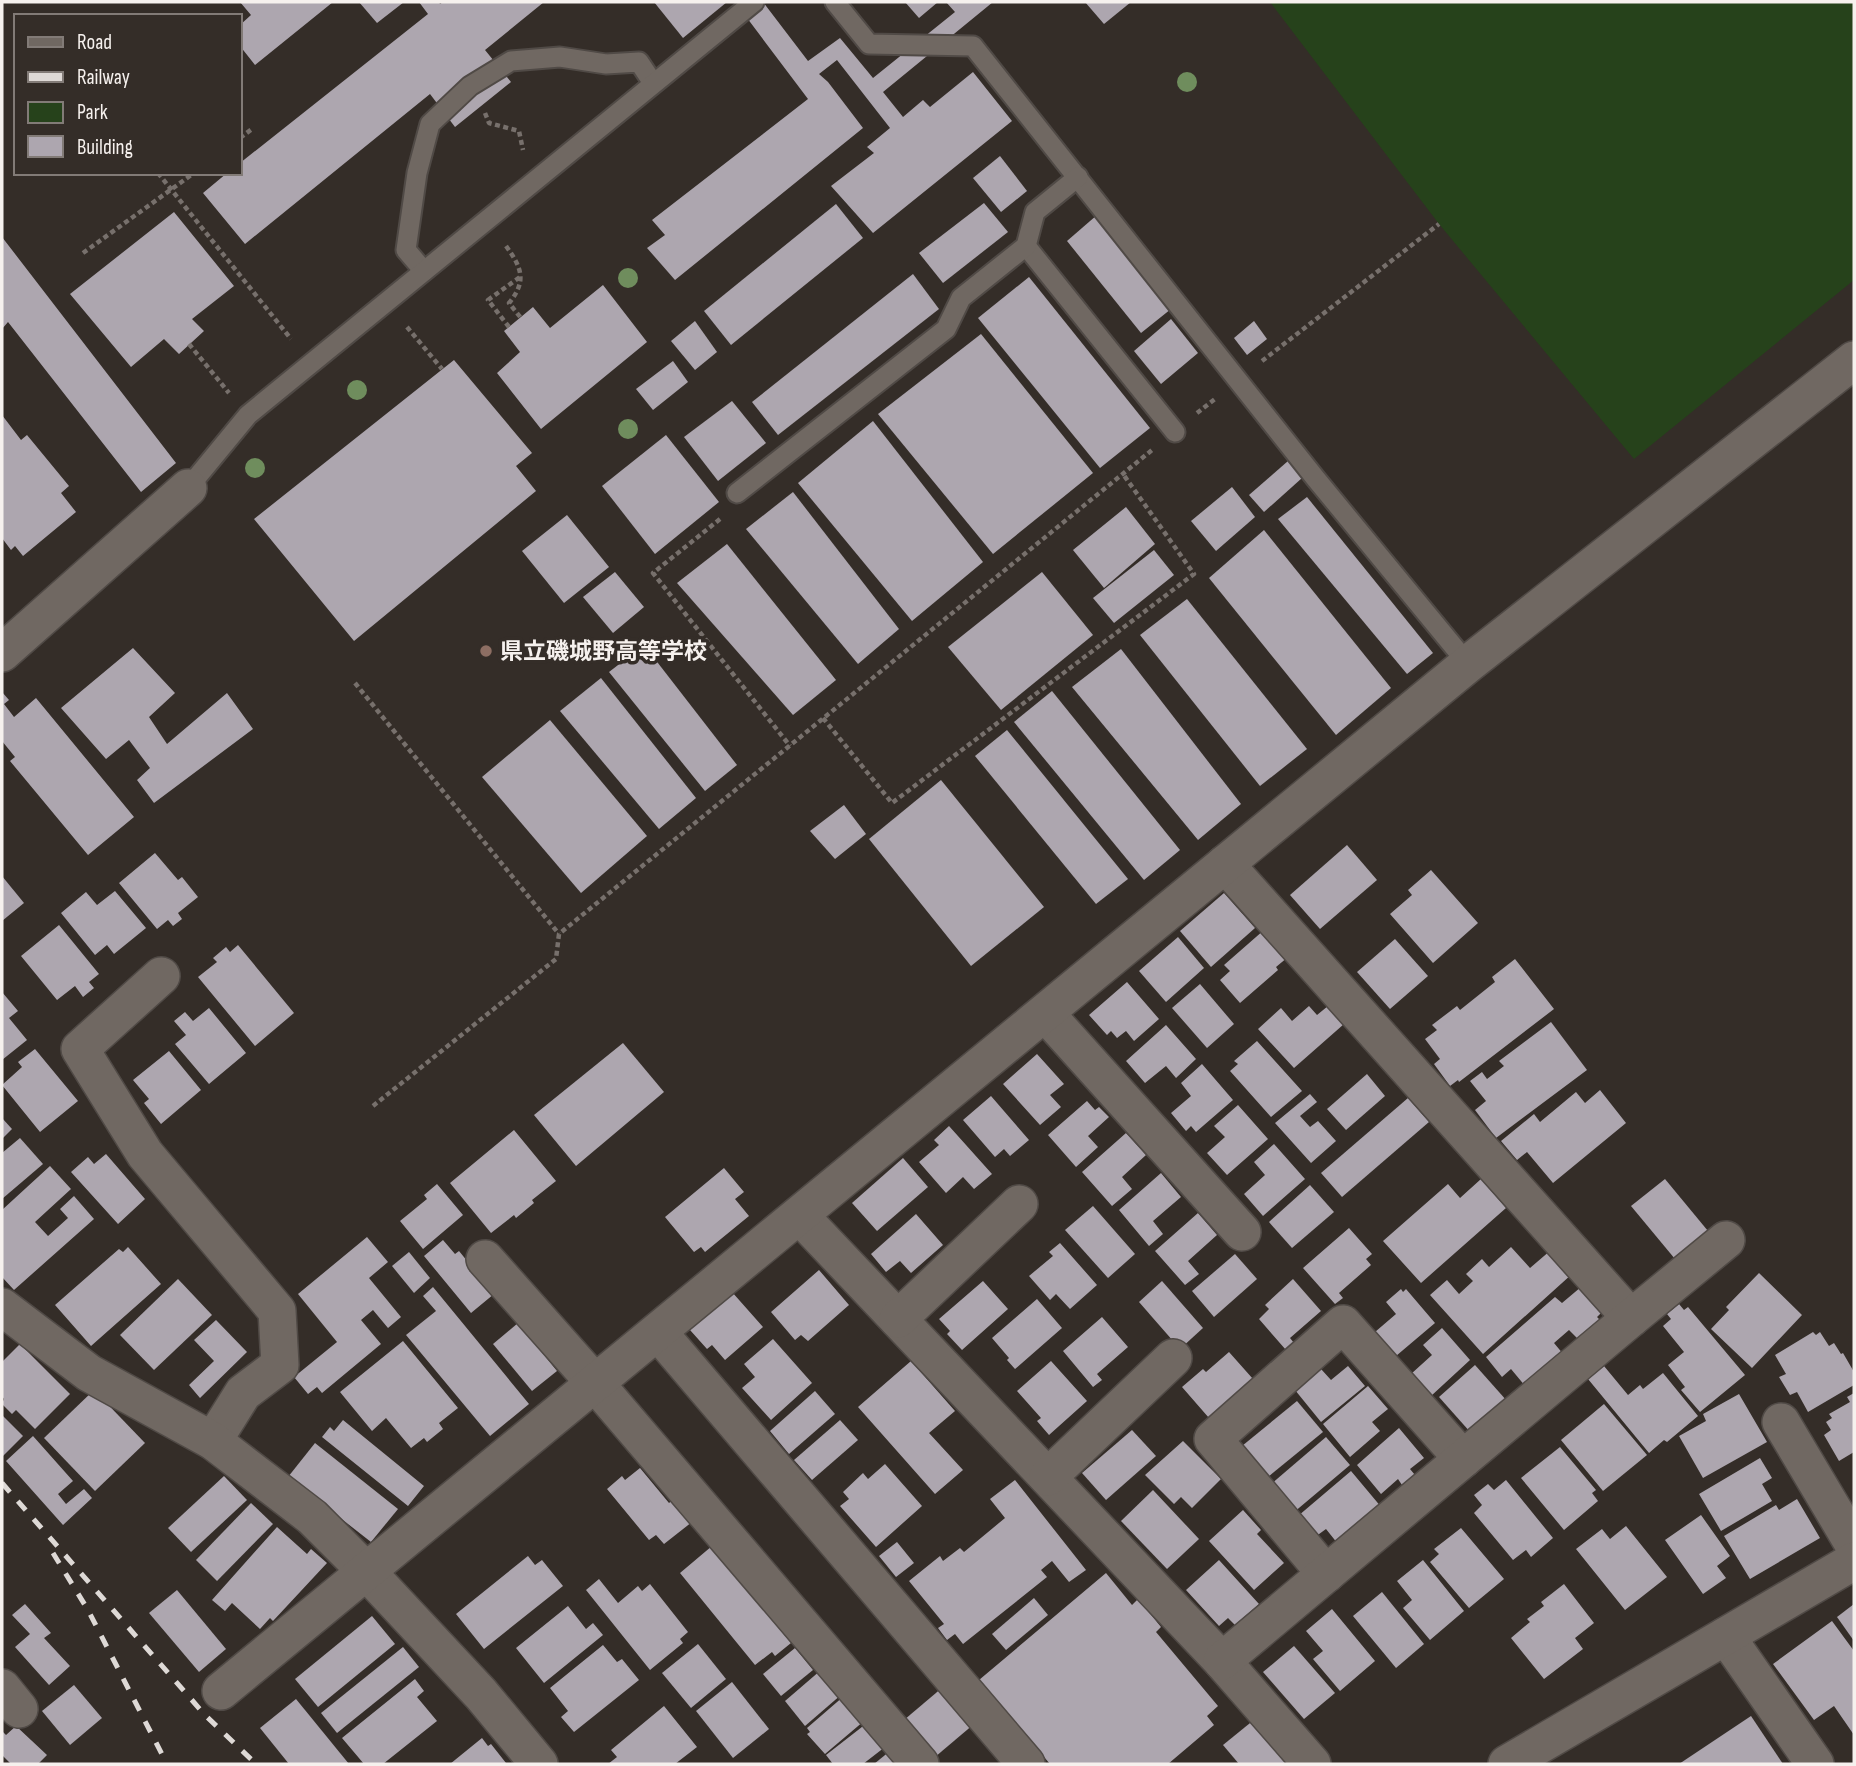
<svg xmlns="http://www.w3.org/2000/svg" width="1856" height="1766" viewBox="0 0 1856 1766" font-family="'Sofia Sans Condensed','Noto Sans JP',sans-serif">
<rect width="100%" height="100%" fill="#342d28"/>
<path fill="#26421b" d="M1270,2H1854V280L1634,459L1439,224Z"/>
<g fill="#ada6af">
<path d="M240,2H333L255,65L240,46V25L251,15Z"/>
<path d="M359,2H404L377,23Z"/>
<path d="M419,2H439L440,4L443,2H544L485,50L511,82L455,127L430,94L245,244L203,193L227,173H240V163L428,14Z"/>
<path d="M654,2H727L683,38Z"/>
<path d="M735,2H763L808,61L840,38L873,78L955,12L946,2H993L883,92L903,117L923,100L930,107L973,72L1012,121L873,233L831,186L874,153L867,147L890,128L837,60L819,74L828,82L863,128L675,280L647,248L665,235L652,220L808,99Z"/>
<path d="M905,2H938L919,18Z"/>
<path d="M1085,2H1131L1104,24Z"/>
<path d="M1000,156L1027,191L1001,212L973,178Z"/>
<path d="M984,203L1008,232L943,283L919,253Z"/>
<path d="M836,204L863,238L731,345L704,311Z"/>
<path d="M174,212L234,286L192,319L204,331L179,354L164,339L131,367L70,294Z"/>
<path d="M1097,215L1171,309L1141,333L1067,241Z"/>
<path d="M2,237L176,463L141,492L8,322L2,329Z"/>
<path d="M913,274L939,309L778,435L752,402Z"/>
<path d="M1029,277L1150,428L1100,468L978,318Z"/>
<path d="M603,285L647,342L541,429L497,373L520,352L504,331L533,307L550,328Z"/>
<path d="M1171,319L1198,353L1161,384L1134,351Z"/>
<path d="M695,321L717,352L695,370L671,341Z"/>
<path d="M1254,321L1267,339L1247,355L1234,338Z"/>
<path d="M981,334L1093,473L993,554L878,414Z"/>
<path d="M454,360L532,453L516,466L536,491L354,641L254,519Z"/>
<path d="M673,361L688,382L653,410L636,389Z"/>
<path d="M732,401L766,443L718,481L684,437Z"/>
<path d="M2,415L21,440L27,435L69,486L61,493L76,512L23,556L15,546L11,550L2,538Z"/>
<path d="M873,421L983,562L912,621L798,483Z"/>
<path d="M666,435L719,502L655,554L602,486Z"/>
<path d="M1288,461L1302,478L1264,512L1249,495Z"/>
<path d="M1232,487L1255,517L1216,551L1191,521Z"/>
<path d="M793,492L899,629L858,664L746,529Z"/>
<path d="M1307,497L1433,653L1407,674L1278,519Z"/>
<path d="M1126,507L1155,544L1104,588L1073,550Z"/>
<path d="M567,515L609,567L564,603L522,551Z"/>
<path d="M1264,530L1391,688L1336,735L1209,578Z"/>
<path d="M727,544L836,680L793,715L677,583Z"/>
<path d="M1154,550L1174,575L1114,623L1093,598Z"/>
<path d="M615,572L644,607L613,633L583,597Z"/>
<path d="M1042,572L1093,635L1001,710L948,647Z"/>
<path d="M1187,599L1307,749L1260,786L1140,635Z"/>
<path d="M644,645L737,765L705,791L609,672Z"/>
<path d="M133,648L175,693L149,717L167,744L227,693L253,729L154,803L137,780L150,768L129,740L106,759L61,708Z"/>
<path d="M1121,649L1241,804L1198,840L1072,687Z"/>
<path d="M601,678L696,798L659,829L560,711Z"/>
<path d="M1052,691L1180,850L1144,880L1014,722Z"/>
<path d="M2,692L9,700L4,704L14,717L36,698L134,817L88,855L10,761L15,757L2,741Z"/>
<path d="M550,720L647,836L581,893L482,777Z"/>
<path d="M1007,730L1128,879L1096,904L975,756Z"/>
<path d="M941,780L1044,907L971,966L869,839Z"/>
<path d="M844,805L866,834L835,859L810,831Z"/>
<path d="M1347,845L1377,880L1320,929L1290,895Z"/>
<path d="M155,853L178,880L182,877L198,897L178,913L182,919L173,926L168,920L157,929L119,883Z"/>
<path d="M1431,870L1478,923L1433,963L1390,914L1412,895L1408,890Z"/>
<path d="M2,876L24,903L2,921Z"/>
<path d="M115,891L146,928L114,954L107,945L95,955L61,913L86,892L97,905Z"/>
<path d="M1224,893L1255,928L1211,967L1180,931Z"/>
<path d="M59,925L99,974L89,982L94,988L83,997L75,986L57,1000L21,956Z"/>
<path d="M1264,930L1288,957L1276,967L1278,970L1240,1003L1220,980L1230,971L1224,965Z"/>
<path d="M1178,937L1204,968L1166,1002L1139,971Z"/>
<path d="M1395,939L1428,976L1390,1009L1357,972Z"/>
<path d="M238,945L294,1013L255,1046L198,977L217,962L213,958L226,947L230,952Z"/>
<path d="M1515,959L1554,1009L1459,1082L1458,1080L1450,1086L1434,1064L1440,1059L1425,1039L1437,1030L1432,1025L1457,1006L1460,1010L1495,982L1492,977Z"/>
<path d="M1127,982L1159,1019L1134,1041L1126,1031L1117,1038L1111,1031L1107,1035L1089,1015Z"/>
<path d="M1200,984L1234,1024L1207,1048L1172,1008Z"/>
<path d="M2,992L18,1011L9,1018L27,1040L2,1060Z"/>
<path d="M1309,1006L1317,1015L1328,1006L1344,1024L1294,1068L1258,1029L1281,1008L1292,1021Z"/>
<path d="M209,1008L246,1053L209,1084L175,1044L186,1035L174,1021L185,1012L193,1021Z"/>
<path d="M1551,1022L1587,1070L1496,1138L1475,1110L1486,1101L1470,1081L1482,1072L1487,1079L1504,1066L1499,1061Z"/>
<path d="M1166,1025L1196,1059L1176,1078L1166,1066L1145,1083L1126,1061Z"/>
<path d="M1257,1041L1302,1091L1271,1117L1230,1071L1238,1064L1234,1061Z"/>
<path d="M623,1043L664,1092L576,1166L534,1115Z"/>
<path d="M35,1049L78,1101L40,1132L2,1085L22,1067L18,1062Z"/>
<path d="M169,1051L201,1090L161,1124L144,1103L149,1099L133,1080Z"/>
<path d="M1037,1054L1064,1084L1050,1095L1061,1107L1040,1125L1003,1084Z"/>
<path d="M1202,1064L1233,1100L1196,1132L1191,1126L1186,1131L1171,1113L1191,1096L1181,1083Z"/>
<path d="M1367,1074L1385,1096L1346,1130L1327,1109Z"/>
<path d="M1600,1090L1626,1123L1553,1183L1527,1152L1517,1160L1501,1141L1534,1114L1540,1122L1576,1092L1585,1103Z"/>
<path d="M1310,1094L1317,1102L1300,1116L1310,1127L1318,1121L1336,1141L1311,1163L1275,1123Z"/>
<path d="M991,1096L1029,1140L1010,1156L1004,1149L995,1157L963,1120Z"/>
<path d="M1408,1098L1429,1122L1342,1197L1321,1173Z"/>
<path d="M1087,1101L1095,1110L1099,1107L1109,1117L1088,1136L1098,1147L1076,1167L1048,1135Z"/>
<path d="M1238,1105L1268,1139L1227,1175L1207,1153L1225,1137L1214,1126Z"/>
<path d="M2,1118L12,1129L2,1139Z"/>
<path d="M949,1126L992,1174L974,1189L963,1177L946,1193L919,1162L939,1145L934,1140Z"/>
<path d="M514,1130L556,1181L532,1200L534,1203L516,1218L514,1215L491,1233L450,1183Z"/>
<path d="M1126,1133L1146,1155L1122,1177L1132,1189L1112,1206L1082,1172Z"/>
<path d="M20,1138L43,1164L2,1199V1153Z"/>
<path d="M1274,1144L1305,1179L1263,1216L1244,1194L1265,1175L1254,1162Z"/>
<path d="M106,1154L145,1199L118,1224L71,1172L88,1157L94,1164Z"/>
<path d="M903,1158L928,1187L877,1231L852,1203Z"/>
<path d="M50,1166L71,1189L35,1222L48,1236L68,1218L60,1209L74,1196L94,1219L14,1290L2,1277V1210Z"/>
<path d="M724,1168L744,1192L735,1199L749,1216L705,1252L701,1247L694,1252L665,1217Z"/>
<path d="M1161,1173L1181,1197L1153,1221L1163,1234L1149,1246L1119,1210Z"/>
<path d="M1481,1179L1506,1208L1421,1283L1383,1241L1448,1184L1460,1198Z"/>
<path d="M1665,1179L1708,1231L1675,1259L1631,1206Z"/>
<path d="M437,1184L463,1215L423,1249L400,1221L427,1199L424,1195Z"/>
<path d="M1310,1185L1334,1212L1292,1248L1269,1222Z"/>
<path d="M1093,1206L1135,1254L1108,1278L1065,1230Z"/>
<path d="M1198,1213L1217,1235L1188,1261L1199,1274L1185,1285L1155,1251Z"/>
<path d="M916,1214L943,1245L911,1273L900,1261L886,1272L871,1254Z"/>
<path d="M1349,1228L1372,1254L1366,1259L1371,1265L1339,1293L1343,1298L1335,1304L1303,1268Z"/>
<path d="M367,1237L388,1262L369,1278L401,1317L388,1328L373,1310L361,1320L381,1344L322,1393L317,1387L308,1394L294,1377L337,1342L298,1294Z"/>
<path d="M443,1240L455,1254L459,1251L494,1294L471,1313L424,1256Z"/>
<path d="M1060,1243L1097,1285L1070,1309L1056,1294L1050,1300L1029,1276L1053,1256L1049,1252Z"/>
<path d="M128,1247L161,1284L91,1346L55,1305L119,1249L123,1252Z"/>
<path d="M1511,1247L1530,1268L1551,1250L1572,1274L1483,1354L1430,1295L1447,1280L1459,1294L1473,1281L1466,1274L1482,1259L1489,1267Z"/>
<path d="M409,1252L430,1278L414,1293L392,1266Z"/>
<path d="M1235,1254L1257,1279L1214,1317L1192,1291Z"/>
<path d="M819,1270L849,1305L808,1341L801,1335L795,1340L771,1312Z"/>
<path d="M1759,1273L1802,1315L1752,1368L1711,1329L1729,1310L1726,1307Z"/>
<path d="M178,1279L212,1315L154,1370L120,1335Z"/>
<path d="M1293,1279L1321,1311L1290,1338L1294,1343L1286,1350L1259,1319L1269,1309L1265,1305Z"/>
<path d="M983,1281L1008,1309L962,1350L947,1334L950,1331L939,1319Z"/>
<path d="M1162,1281L1203,1328L1180,1349L1139,1302Z"/>
<path d="M433,1287L529,1404L490,1436L406,1335L436,1311L423,1296Z"/>
<path d="M1581,1287L1602,1312L1597,1317L1602,1322L1580,1341L1569,1330L1554,1343L1564,1355L1526,1387L1511,1369L1502,1377L1486,1357L1555,1297L1562,1303Z"/>
<path d="M1401,1289L1403,1292L1406,1289L1435,1323L1396,1356L1375,1332L1396,1314L1386,1302Z"/>
<path d="M732,1292L763,1327L725,1360L712,1345L707,1349L690,1330Z"/>
<path d="M1037,1299L1062,1328L1015,1369L1007,1360L1009,1358L992,1338Z"/>
<path d="M1679,1304L1684,1310L1688,1307L1745,1375L1700,1412L1681,1390L1685,1387L1668,1365L1684,1352L1663,1326L1671,1319L1667,1314Z"/>
<path d="M1102,1317L1128,1347L1097,1374L1102,1380L1093,1387L1063,1351Z"/>
<path d="M216,1320L247,1352L200,1398L189,1385L214,1361L194,1340Z"/>
<path d="M518,1323L557,1371L532,1391L493,1344Z"/>
<path d="M1442,1328L1470,1360L1431,1396L1411,1374L1432,1355L1423,1345Z"/>
<path d="M1813,1332L1816,1335L1820,1332L1829,1346L1834,1343L1841,1354L1843,1353L1854,1372V1385L1808,1412L1797,1392L1790,1395L1779,1377L1786,1374L1775,1355Z"/>
<path d="M773,1339L812,1383L771,1420L742,1388L755,1377L744,1364Z"/>
<path d="M403,1341L458,1408L439,1423L443,1429L427,1442L424,1438L411,1448L386,1418L372,1431L340,1392Z"/>
<path d="M20,1344L70,1394L35,1429L16,1410L12,1414L2,1404L4,1399L2,1396V1362Z"/>
<path d="M1229,1352L1253,1379L1209,1418L1182,1387L1203,1369L1206,1372Z"/>
<path d="M911,1361L955,1411L929,1433L963,1470L935,1494L858,1407Z"/>
<path d="M1051,1361L1087,1401L1049,1435L1037,1421L1041,1418L1017,1391Z"/>
<path d="M1475,1365L1507,1401L1471,1433L1439,1397Z"/>
<path d="M1348,1366L1365,1386L1321,1422L1295,1390L1321,1369L1331,1380Z"/>
<path d="M1604,1366L1628,1395L1640,1385L1643,1389L1663,1373L1698,1416L1667,1442L1664,1440L1649,1453L1588,1379Z"/>
<path d="M1368,1386L1388,1409L1372,1422L1380,1431L1350,1457L1323,1424Z"/>
<path d="M94,1390L145,1443L95,1491L44,1438Z"/>
<path d="M815,1391L835,1414L789,1454L770,1431Z"/>
<path d="M1854,1393V1452L1839,1461L1824,1435L1831,1430L1826,1422L1832,1418L1829,1414L1850,1402L1847,1397Z"/>
<path d="M1739,1394L1767,1442L1703,1478L1679,1436L1706,1421L1703,1414Z"/>
<path d="M1297,1401L1323,1432L1268,1477L1242,1446Z"/>
<path d="M1604,1404L1647,1455L1603,1491L1561,1440Z"/>
<path d="M2,1415L23,1436L3,1456L2,1454Z"/>
<path d="M343,1420L424,1486L408,1506L322,1437L330,1427L334,1431Z"/>
<path d="M840,1420L858,1440L812,1480L794,1460Z"/>
<path d="M1399,1428L1424,1458L1410,1469L1415,1475L1402,1485L1398,1479L1381,1494L1357,1465Z"/>
<path d="M1132,1430L1156,1456L1106,1500L1082,1473Z"/>
<path d="M33,1436L73,1481L58,1494L66,1504L84,1489L92,1498L63,1525L6,1461Z"/>
<path d="M1326,1437L1350,1465L1293,1513L1270,1485Z"/>
<path d="M1183,1441L1221,1479L1192,1508L1181,1497L1174,1504L1145,1475Z"/>
<path d="M315,1443L398,1509L371,1542L288,1477Z"/>
<path d="M1560,1447L1596,1490L1592,1493L1598,1501L1564,1530L1521,1478Z"/>
<path d="M1760,1458L1772,1478L1762,1484L1772,1501L1721,1531L1699,1494Z"/>
<path d="M885,1464L922,1506L876,1547L840,1506L849,1499L843,1492L863,1473L868,1479Z"/>
<path d="M640,1468L669,1503L674,1499L692,1522L664,1544L656,1535L649,1540L607,1489L622,1476L625,1480Z"/>
<path d="M1351,1471L1382,1508L1338,1544L1326,1529L1315,1537L1298,1516Z"/>
<path d="M224,1476L247,1500L191,1552L168,1528Z"/>
<path d="M1015,1480L1086,1570L1069,1582L1052,1561L1041,1570L1047,1577L963,1644L955,1634L947,1640L938,1628L944,1624L909,1581L940,1556L943,1561L960,1548L964,1552L1005,1518L990,1499Z"/>
<path d="M1506,1480L1553,1538L1531,1557L1526,1550L1513,1560L1474,1513L1482,1505L1474,1495L1488,1484L1494,1490Z"/>
<path d="M1153,1490L1199,1539L1167,1569L1121,1521Z"/>
<path d="M1797,1499L1820,1538L1750,1579L1724,1536L1776,1505L1779,1510Z"/>
<path d="M251,1503L273,1524L217,1581L196,1560Z"/>
<path d="M1243,1510L1261,1530L1257,1534L1284,1563L1254,1590L1209,1541Z"/>
<path d="M1701,1515L1730,1556L1717,1566L1726,1578L1703,1594L1665,1540Z"/>
<path d="M1626,1526L1667,1577L1625,1610L1576,1549L1602,1529L1610,1539Z"/>
<path d="M277,1527L307,1554L311,1549L327,1563L273,1621L270,1618L260,1629L232,1603L225,1611L212,1600Z"/>
<path d="M1461,1528L1504,1579L1469,1608L1430,1562L1439,1554L1434,1549Z"/>
<path d="M897,1542L914,1563L896,1577L879,1556Z"/>
<path d="M712,1546L791,1643L775,1656L772,1652L755,1665L680,1573Z"/>
<path d="M528,1556L535,1565L542,1560L563,1586L484,1649L456,1614Z"/>
<path d="M1219,1560L1259,1604L1235,1625L1228,1618L1219,1626L1186,1590Z"/>
<path d="M1423,1560L1464,1611L1430,1640L1403,1608L1412,1600L1397,1581Z"/>
<path d="M1106,1573L1132,1605L1138,1599L1161,1627L1156,1632L1218,1706L1207,1716L1214,1725L1168,1764H1050L979,1680Z"/>
<path d="M599,1579L618,1603L638,1586L642,1591L650,1584L688,1632L680,1639L683,1643L650,1670L586,1590Z"/>
<path d="M1564,1584L1594,1623L1575,1638L1583,1649L1544,1679L1511,1638L1530,1622L1527,1619L1544,1606L1541,1602Z"/>
<path d="M177,1590L226,1649L199,1672L149,1613Z"/>
<path d="M1382,1592L1424,1644L1396,1668L1353,1616Z"/>
<path d="M1034,1598L1048,1615L1006,1650L992,1634Z"/>
<path d="M25,1604L51,1633L44,1638L70,1666L49,1685L15,1647L30,1634L12,1615Z"/>
<path d="M1854,1604V1641L1837,1617Z"/>
<path d="M568,1606L586,1629L593,1623L603,1635L544,1683L516,1648Z"/>
<path d="M1332,1609L1375,1661L1340,1691L1313,1659L1323,1651L1306,1631Z"/>
<path d="M372,1616L395,1644L318,1707L295,1679Z"/>
<path d="M1832,1621L1854,1651V1735L1834,1706L1814,1720L1773,1664Z"/>
<path d="M698,1644L726,1679L691,1708L662,1673Z"/>
<path d="M603,1645L617,1662L622,1659L639,1680L574,1732L561,1717L568,1711L550,1688Z"/>
<path d="M1294,1646L1335,1693L1304,1719L1263,1672Z"/>
<path d="M403,1647L419,1667L337,1733L321,1713Z"/>
<path d="M795,1648L813,1670L781,1696L763,1674Z"/>
<path d="M821,1670L842,1694L805,1726L785,1701Z"/>
<path d="M415,1679L424,1691L417,1697L437,1721L383,1764H364L342,1738Z"/>
<path d="M732,1682L769,1729L733,1758L696,1711Z"/>
<path d="M74,1685L102,1718L70,1745L42,1711Z"/>
<path d="M943,1687L974,1724L935,1757L904,1720Z"/>
<path d="M844,1696L864,1721L825,1754L807,1734L810,1732L807,1728Z"/>
<path d="M296,1699L349,1764H289L260,1728Z"/>
<path d="M664,1706L697,1747L675,1764H608L617,1757L611,1750Z"/>
<path d="M1751,1716L1783,1764H1679Z"/>
<path d="M1255,1719L1293,1764H1239L1223,1745Z"/>
<path d="M867,1723L885,1747L863,1764H833L826,1755Z"/>
<path d="M16,1726L47,1755L38,1764H11L2,1755V1731L6,1735Z"/>
<path d="M482,1738L488,1746L491,1744L506,1763L450,1764Z"/>
<path d="M890,1751L902,1764H874Z"/>
</g>
<g fill="none" stroke-linecap="round" stroke-linejoin="round">
<g stroke="#504a46" stroke-width="23">
<g id="lane">
<path d="M835,2L869,44L973,46L1316,479L1468,664"/>
<path d="M1026,246L1175,432"/>
<path d="M424,271L406,250L417,173L430,124L470,86L511,61L560,57L606,64L639,62L653,83"/>
<path d="M188,488L248,415L754,2"/>
<path d="M737,493L946,329L961,298L1026,246L1035,212L1078,177"/>
</g>
</g>
<g stroke="#504a46" stroke-width="40">
<g id="street">
<path d="M2,653L188,488"/>
<path d="M1225,864L1631,1318"/>
<path d="M161,976L80,1049L145,1154L277,1311L280,1365L243,1393L213,1441"/>
<path d="M1045,1013L1242,1232"/>
<path d="M800,1216L1222,1661L1312,1764"/>
<path d="M485,1259L595,1383L920,1764"/>
<path d="M2,1307L89,1373L213,1441L312,1517L367,1572L481,1694L539,1764"/>
<path d="M898,1319L1019,1204"/>
<path d="M658,1332L1026,1764"/>
<path d="M1781,1422L1854,1545"/>
<path d="M1048,1477L1173,1358"/>
<path d="M1326,1574L1213,1439L1343,1324L1463,1459"/>
<path d="M1726,1636L1815,1764"/>
<path d="M1222,1661L1631,1318L1726,1240"/>
<path d="M2,1688L19,1709"/>
<path d="M221,1691L1468,664L1854,360"/>
<path d="M1507,1764L1854,1561"/>
</g>
</g>
<g stroke="#77706c" stroke-width="4.5" stroke-dasharray="5 3.5" stroke-linecap="butt">
<path d="M485,113L489,123L519,131L523,150"/>
<path d="M240,138L252,129"/>
<path d="M158,173L291,339"/>
<path d="M506,246C522,268 527,281 509,303L521,318"/>
<path d="M83,253L194,173"/>
<path d="M407,327L442,369"/>
<path d="M509,327L488,300L520,277"/>
<path d="M189,344L229,393"/>
<path d="M1262,361L1439,224"/>
<path d="M1197,413L1215,399"/>
<path d="M720,519L653,573L790,746"/>
<path d="M355,683L559,934"/>
<path d="M823,718L892,803L1194,574L1123,474"/>
<path d="M373,1106L556,959L559,934L1152,450"/>
</g>
<use href="#lane" stroke="#706862" stroke-width="19"/>
<use href="#street" stroke="#706862" stroke-width="37"/>
<g stroke="#ded9d6" stroke-width="5" stroke-dasharray="12 12" stroke-linecap="butt">
<path d="M2,1483L205,1715L256,1764"/>
<path d="M53,1553L88,1610L167,1764"/>
</g>
</g>
<g fill="#6f8d5d">
<circle cx="1187" cy="82" r="10"/>
<circle cx="628" cy="278" r="10"/>
<circle cx="357" cy="390" r="10"/>
<circle cx="628" cy="429" r="10"/>
<circle cx="255" cy="468" r="10"/>
</g>
<circle fill="#8d6e63" stroke="#342d28" stroke-width="2.5" cx="486" cy="651" r="7"/>
<g text-anchor="middle" stroke-width="7" stroke-linejoin="round" paint-order="stroke">
<g font-size="23" font-weight="bold" fill="#f6f1ee" stroke="#342d28" text-anchor="start">
<text x="500" y="659">県立磯城野高等学校</text>
</g>
</g>
<rect width="1856" height="1766" fill="none" stroke="#f6f1ee" stroke-width="7"/>
<rect x="14" y="14" width="228" height="161" fill="#342d28" stroke="#827b77" stroke-width="2"/>
<rect x="28" y="37" width="35" height="10" fill="#706862" stroke="#827b77" stroke-width="2"/>
<text x="77" y="49" font-size="21" fill="#f6f1ee">Road</text>
<rect x="28" y="72" width="35" height="10" fill="#ded9d6" stroke="#827b77" stroke-width="2"/>
<text x="77" y="84" font-size="21" fill="#f6f1ee">Railway</text>
<rect x="28" y="102" width="35" height="21" fill="#26421b" stroke="#827b77" stroke-width="2"/>
<text x="77" y="119" font-size="21" fill="#f6f1ee">Park</text>
<rect x="28" y="136" width="35" height="21" fill="#ada6af" stroke="#827b77" stroke-width="2"/>
<text x="77" y="154" font-size="21" fill="#f6f1ee">Building</text>
</svg>
